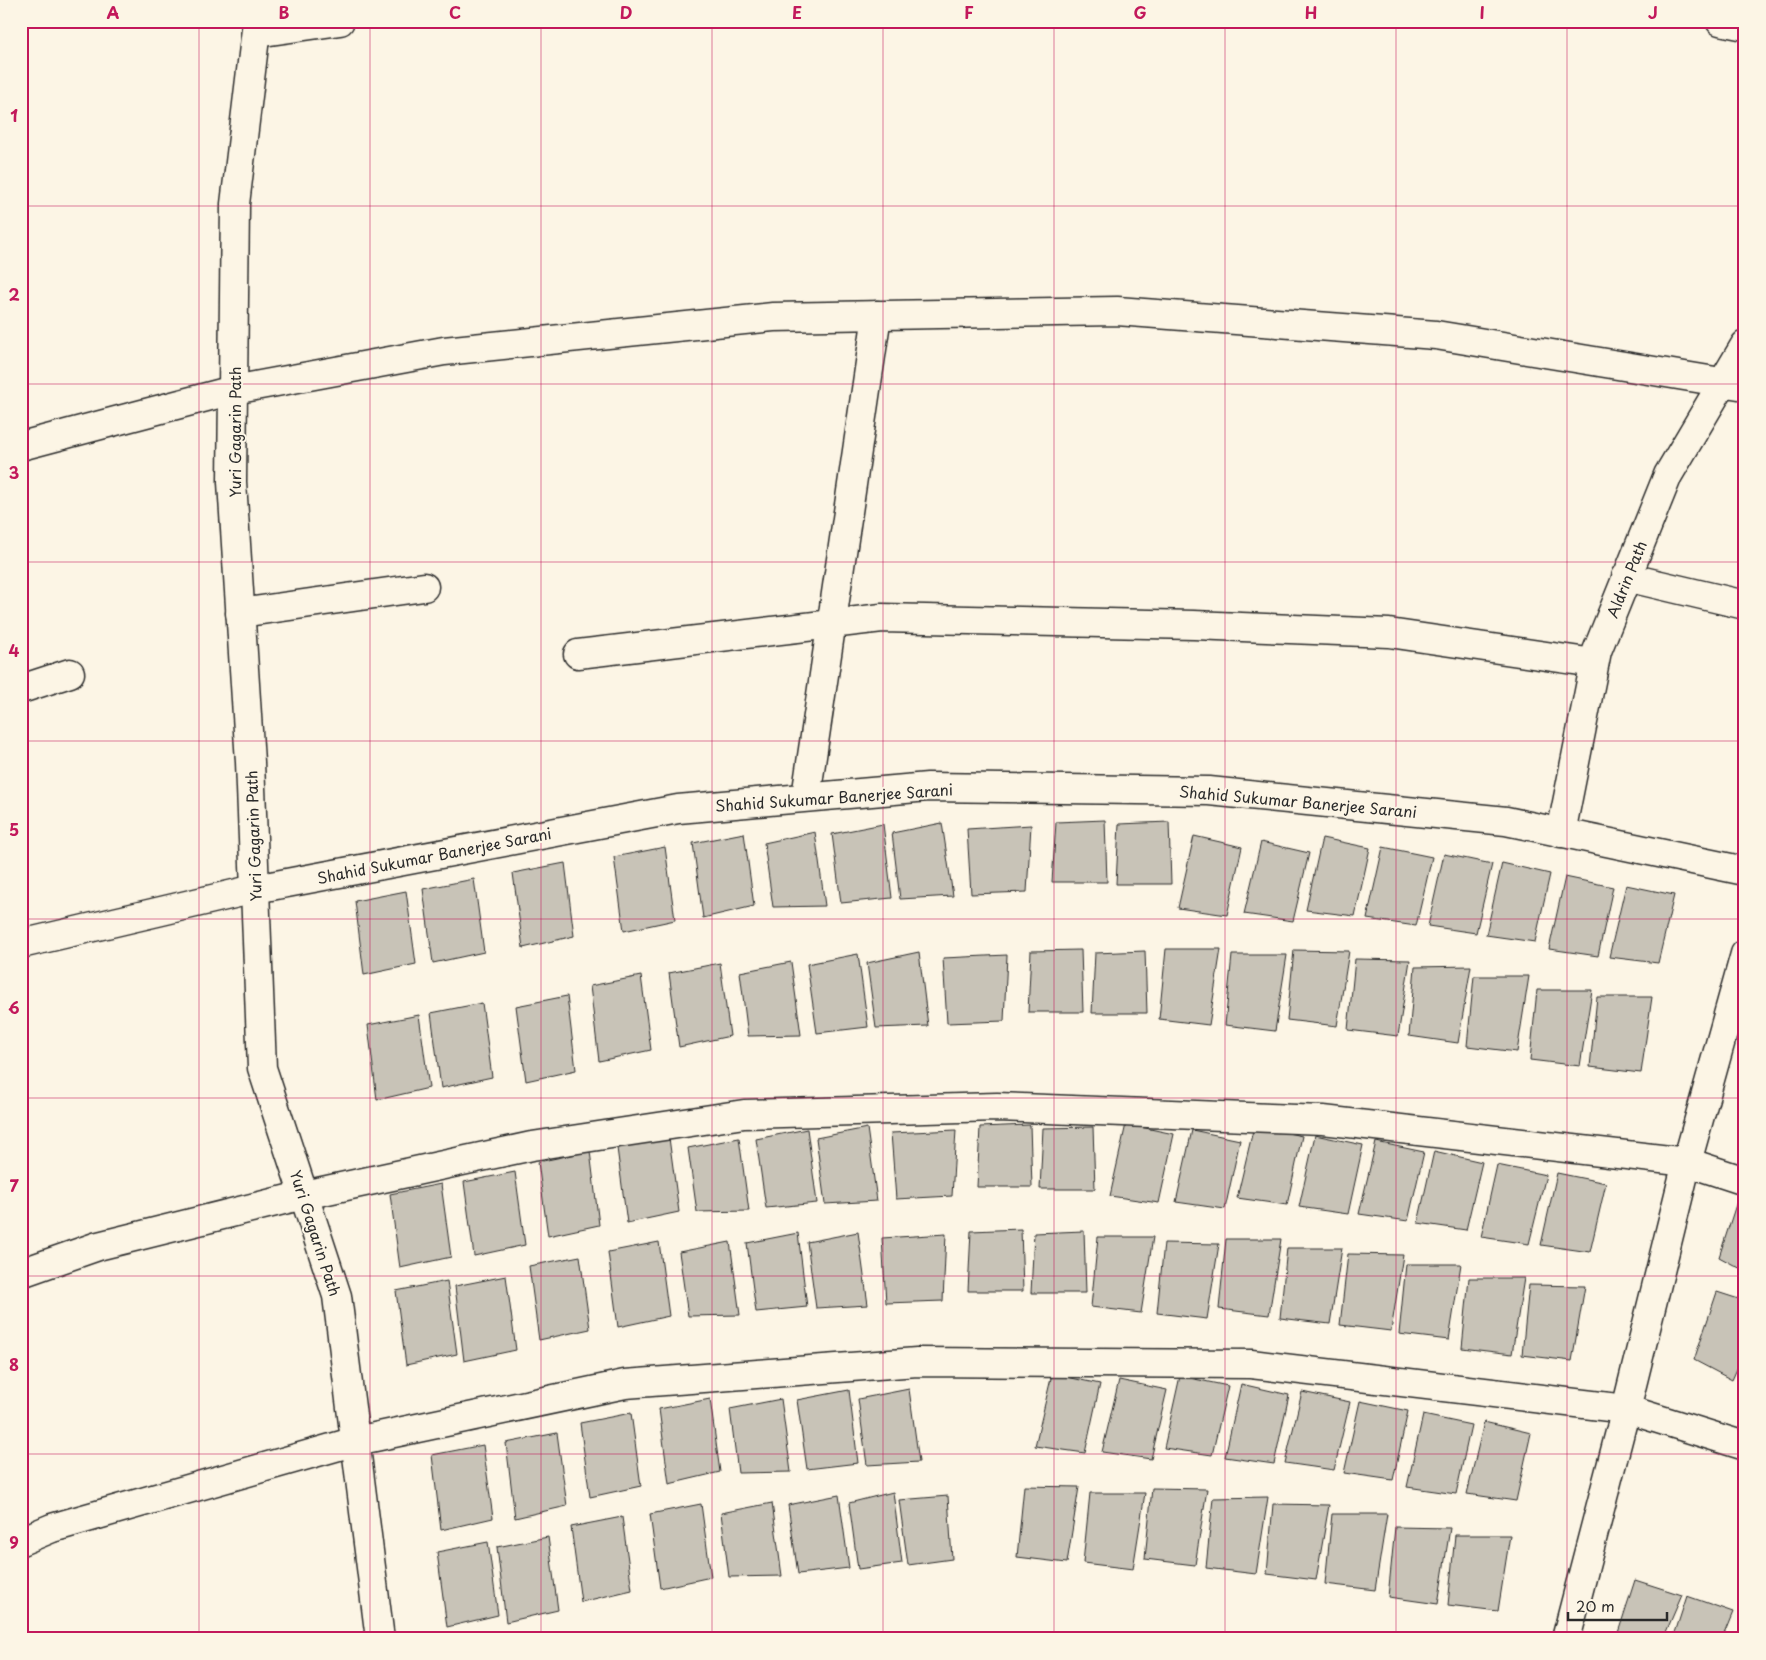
<svg xmlns="http://www.w3.org/2000/svg" width="1766" height="1660" font-family="'Playpen Sans',sans-serif">
<style>
.building{fill:#c8c3b7;stroke:#2b2b2b}
.lines{fill:none;stroke-linecap:round;stroke-linejoin:round}
.minor-casing{stroke:#2b2b2b;stroke-width:31}
.minor{stroke:#fcf5e5;stroke-width:28}
.grid{fill:none;stroke:#c2185b;stroke-width:1;stroke-opacity:0.55}
.labels{text-anchor:middle;dominant-baseline:central;stroke-width:4;stroke-linejoin:round;paint-order:stroke}
.street-label{font-size:15px;fill:#2b2b2b;stroke:#fcf5e5}
.neatline{fill:none;stroke:#c2185b;stroke-width:2}
.grid-label{font-size:16px;text-anchor:middle;font-weight:bold;fill:#c2185b}
</style>
<rect width="100%" height="100%" fill="#fcf5e5"/>
<filter id="ink" filterUnits="userSpaceOnUse"><feTurbulence type="fractalNoise" baseFrequency=".02" numOctaves="2"/><feDisplacementMap in="SourceGraphic" scale="10" xChannelSelector="R" yChannelSelector="G"/><feConvolveMatrix kernelMatrix="1 2 1 2 8 2 1 2 1" color-interpolation-filters="sRGB"/></filter>
<g filter="url(#ink)">
<g class="building">
<path d="M1105,820L1107,882H1052L1056,822Z"/>
<path d="M1169,822L1171,884H1116L1119,824Z"/>
<path d="M942,823L953,896L900,899L892,833Z"/>
<path d="M883,824L892,898L841,903L832,834Z"/>
<path d="M1031,825L1027,892L971,894L967,829Z"/>
<path d="M815,832L825,906L773,907L764,843Z"/>
<path d="M744,833L754,906L703,918L693,843Z"/>
<path d="M1194,836L1242,847L1227,915L1178,908Z"/>
<path d="M1322,838L1370,848L1355,916L1306,910Z"/>
<path d="M1261,842L1309,853L1293,921L1244,914Z"/>
<path d="M665,847L675,920L624,931L614,857Z"/>
<path d="M1383,847L1432,857L1416,926L1367,919Z"/>
<path d="M1444,854L1492,864L1476,933L1428,926Z"/>
<path d="M565,863L574,936L523,948L513,873Z"/>
<path d="M1502,863L1550,874L1535,942L1486,935Z"/>
<path d="M1565,877L1613,887L1598,956L1549,949Z"/>
<path d="M474,879L484,952L433,963L423,889Z"/>
<path d="M1626,885L1674,895L1658,963L1609,957Z"/>
<path d="M406,891L416,964L364,975L355,901Z"/>
<path d="M1166,949H1221L1209,1025L1159,1019Z"/>
<path d="M1081,950L1083,1012H1028L1031,951Z"/>
<path d="M1294,950L1349,951L1337,1026L1287,1020Z"/>
<path d="M1145,951L1147,1013H1092L1095,953Z"/>
<path d="M919,952L928,1026L876,1028L867,963Z"/>
<path d="M858,954L868,1027L817,1033L807,964Z"/>
<path d="M1007,955L1004,1021L947,1023L943,958Z"/>
<path d="M1232,955H1287L1275,1031L1225,1025Z"/>
<path d="M1355,959L1410,960L1398,1036L1348,1030Z"/>
<path d="M791,962L801,1035L748,1036L740,972Z"/>
<path d="M720,963L730,1036L679,1047L669,973Z"/>
<path d="M1471,966L1458,1043L1409,1036L1415,967Z"/>
<path d="M641,976L651,1050L599,1061L590,986Z"/>
<path d="M1474,976H1529L1517,1052L1467,1046Z"/>
<path d="M1537,990H1592L1580,1066L1530,1060Z"/>
<path d="M567,996L576,1070L526,1081L516,1006Z"/>
<path d="M1597,997H1652L1641,1073L1590,1067Z"/>
<path d="M482,1003L492,1077L441,1088L431,1013Z"/>
<path d="M419,1015L429,1088L377,1100L368,1025Z"/>
<path d="M1126,1124L1174,1134L1159,1203L1110,1196Z"/>
<path d="M1030,1125L1032,1187H977L980,1127Z"/>
<path d="M1254,1126L1302,1136L1287,1205L1237,1198Z"/>
<path d="M1093,1127L1095,1189H1040L1043,1128Z"/>
<path d="M867,1128L877,1201L825,1204L816,1138Z"/>
<path d="M807,1129L817,1203L766,1208L756,1139Z"/>
<path d="M956,1130L952,1196L896,1199L891,1133Z"/>
<path d="M1192,1130L1240,1140L1225,1209L1176,1202Z"/>
<path d="M1315,1135L1363,1145L1348,1214L1299,1207Z"/>
<path d="M669,1138L679,1212L627,1223L617,1148Z"/>
<path d="M739,1138L749,1211L697,1212L688,1148Z"/>
<path d="M1376,1142L1424,1152L1408,1221L1359,1214Z"/>
<path d="M590,1151L599,1225L548,1236L538,1162Z"/>
<path d="M1434,1151L1482,1162L1466,1230L1418,1223Z"/>
<path d="M1497,1165L1546,1175L1529,1244L1481,1237Z"/>
<path d="M515,1172L525,1245L474,1256L464,1182Z"/>
<path d="M1557,1173L1606,1183L1590,1252L1541,1245Z"/>
<path d="M441,1184L451,1257L400,1268L390,1194Z"/>
<path d="M1741,1189L1745,1190V1271L1719,1257Z"/>
<path d="M1021,1229L1023,1291H968L971,1231Z"/>
<path d="M1084,1231L1086,1293H1031L1034,1233Z"/>
<path d="M858,1232L868,1305L816,1308L807,1242Z"/>
<path d="M798,1233L807,1307L756,1312L747,1243Z"/>
<path d="M946,1234L943,1301L886,1303L882,1238Z"/>
<path d="M1098,1237H1153L1141,1313L1091,1307Z"/>
<path d="M1226,1239H1281L1269,1315L1219,1309Z"/>
<path d="M659,1242L669,1316L618,1327L608,1252Z"/>
<path d="M730,1242L740,1315L688,1316L679,1252Z"/>
<path d="M1164,1243L1219,1244L1207,1319L1157,1313Z"/>
<path d="M1287,1248H1342L1330,1324L1280,1318Z"/>
<path d="M1348,1254L1403,1255L1391,1331L1340,1325Z"/>
<path d="M580,1256L590,1329L539,1340L529,1266Z"/>
<path d="M1406,1264H1461L1449,1340L1399,1334Z"/>
<path d="M506,1276L516,1350L464,1361L455,1286Z"/>
<path d="M1469,1278H1524L1512,1354L1462,1348Z"/>
<path d="M447,1281L457,1354L406,1365L396,1291Z"/>
<path d="M1529,1285L1585,1286L1572,1361L1522,1355Z"/>
<path d="M1717,1292L1745,1301V1351L1732,1380L1694,1360Z"/>
<path d="M1052,1374L1100,1384L1085,1453L1035,1446Z"/>
<path d="M1180,1376L1228,1386L1212,1455L1164,1448Z"/>
<path d="M1119,1380L1167,1390L1151,1459L1102,1452Z"/>
<path d="M1241,1384L1289,1395L1274,1464L1225,1457Z"/>
<path d="M909,1389L919,1462L867,1465L858,1399Z"/>
<path d="M849,1390L858,1463L807,1469L797,1400Z"/>
<path d="M1302,1392L1350,1402L1334,1470L1285,1463Z"/>
<path d="M710,1399L720,1472L669,1484L659,1409Z"/>
<path d="M781,1399L791,1472L738,1473L730,1409Z"/>
<path d="M1360,1401L1408,1411L1393,1480L1344,1473Z"/>
<path d="M631,1413L641,1486L590,1497L580,1423Z"/>
<path d="M1423,1415L1471,1425L1456,1494L1407,1487Z"/>
<path d="M1484,1422L1531,1433L1516,1501L1467,1494Z"/>
<path d="M557,1433L567,1506L515,1518L506,1443Z"/>
<path d="M483,1445L493,1518L441,1530L432,1455Z"/>
<path d="M1024,1486L1079,1487L1067,1563L1017,1557Z"/>
<path d="M1152,1488L1207,1489L1195,1565L1145,1559Z"/>
<path d="M893,1492L902,1563L858,1569L849,1503Z"/>
<path d="M1090,1493H1145L1133,1569L1083,1563Z"/>
<path d="M839,1495L849,1568L798,1574L788,1505Z"/>
<path d="M948,1496L952,1559L908,1565L899,1500Z"/>
<path d="M1268,1497L1256,1574L1206,1568L1213,1498Z"/>
<path d="M772,1503L782,1576L729,1577L721,1513Z"/>
<path d="M701,1504L711,1577L660,1588L650,1514Z"/>
<path d="M1273,1504L1329,1505L1316,1580L1267,1574Z"/>
<path d="M1332,1514H1387L1375,1590L1325,1584Z"/>
<path d="M622,1517L632,1590L581,1602L571,1527Z"/>
<path d="M1395,1527L1450,1528L1438,1604L1388,1597Z"/>
<path d="M1455,1535H1510L1498,1611L1448,1605Z"/>
<path d="M548,1537L558,1610L506,1622L497,1547Z"/>
<path d="M488,1542L498,1615L447,1627L437,1552Z"/>
<path d="M1635,1580L1682,1595L1663,1639H1616Z"/>
<path d="M1687,1596L1733,1612L1722,1639H1673Z"/>
</g>
<g class="lines">
<defs>
<g id="minor">
<path d="M257,21L235,204L232,482L250,762L262,1068L337,1296L380,1639"/>
<path d="M1720,21L1745,26"/>
<path d="M256,33L340,21"/>
<path d="M21,446L233,390L444,351L773,317L1117,311L1436,335L1745,386"/>
<path d="M1626,577L1745,605"/>
<path d="M240,613L424,587"/>
<path d="M578,654L882,618L1194,625L1389,633L1594,663"/>
<path d="M21,689L70,673"/>
<path d="M806,797L877,315"/>
<path d="M1561,833L1597,651L1668,475L1745,345"/>
<path d="M21,944L255,889L678,809L928,787L1209,791L1506,821L1745,871"/>
<path d="M21,1273L98,1246L304,1195L532,1146L744,1114L997,1107L1323,1120L1687,1162L1745,1181"/>
<path d="M21,1541L52,1528L356,1441L625,1384L917,1362L1251,1364L1626,1409L1745,1446"/>
<path d="M1566,1639L1626,1409L1687,1162L1745,954"/>
</g>
</defs>
<use href="#minor" class="minor-casing"/>
<use href="#minor" class="minor"/>
</g>
</g>
<path class="grid" d="M199,21V1639M370,21V1639M541,21V1639M712,21V1639M883,21V1639M1054,21V1639M1225,21V1639M1396,21V1639M1567,21V1639M21,206H1745M21,384H1745M21,562H1745M21,741H1745M21,919H1745M21,1098H1745M21,1276H1745M21,1454H1745"/>
<g class="labels">
<g class="street-label">
<text transform="translate(234 432) rotate(-90)">Yuri Gagarin Path</text>
<text transform="translate(1626 579) rotate(-68)">Aldrin Path</text>
<text transform="translate(834 797) rotate(-4)">Shahid Sukumar Banerjee Sarani</text>
<text transform="translate(1298 801) rotate(5)">Shahid Sukumar Banerjee Sarani</text>
<text transform="translate(253 836) rotate(-92)">Yuri Gagarin Path</text>
<text transform="translate(434 855) rotate(-11)">Shahid Sukumar Banerjee Sarani</text>
<text transform="translate(316 1233) rotate(72)">Yuri Gagarin Path</text>
</g>
</g>
<rect width="1766" height="1660" fill="none" stroke="#fcf5e5" stroke-width="55"/>
<path d="M1568 1612v8h99v-8" fill="none" stroke="#2b2b2b" stroke-width="2.5"/>
<text x="1576" y="1612" font-size="15" fill="#2b2b2b" stroke="#fcf5e5" stroke-width="4" paint-order="stroke">20 m</text>
<rect x="28" y="28" width="1710" height="1604" class="neatline"/>
<g class="grid-label">
<text x="113" y="19">A</text>
<text x="284" y="19">B</text>
<text x="455" y="19">C</text>
<text x="626" y="19">D</text>
<text x="797" y="19">E</text>
<text x="969" y="19">F</text>
<text x="1140" y="19">G</text>
<text x="1311" y="19">H</text>
<text x="1482" y="19">I</text>
<text x="1653" y="19">J</text>
<text x="14" y="122">1</text>
<text x="14" y="301">2</text>
<text x="14" y="479">3</text>
<text x="14" y="657">4</text>
<text x="14" y="836">5</text>
<text x="14" y="1014">6</text>
<text x="14" y="1192">7</text>
<text x="14" y="1371">8</text>
<text x="14" y="1549">9</text>
</g>
</svg>
